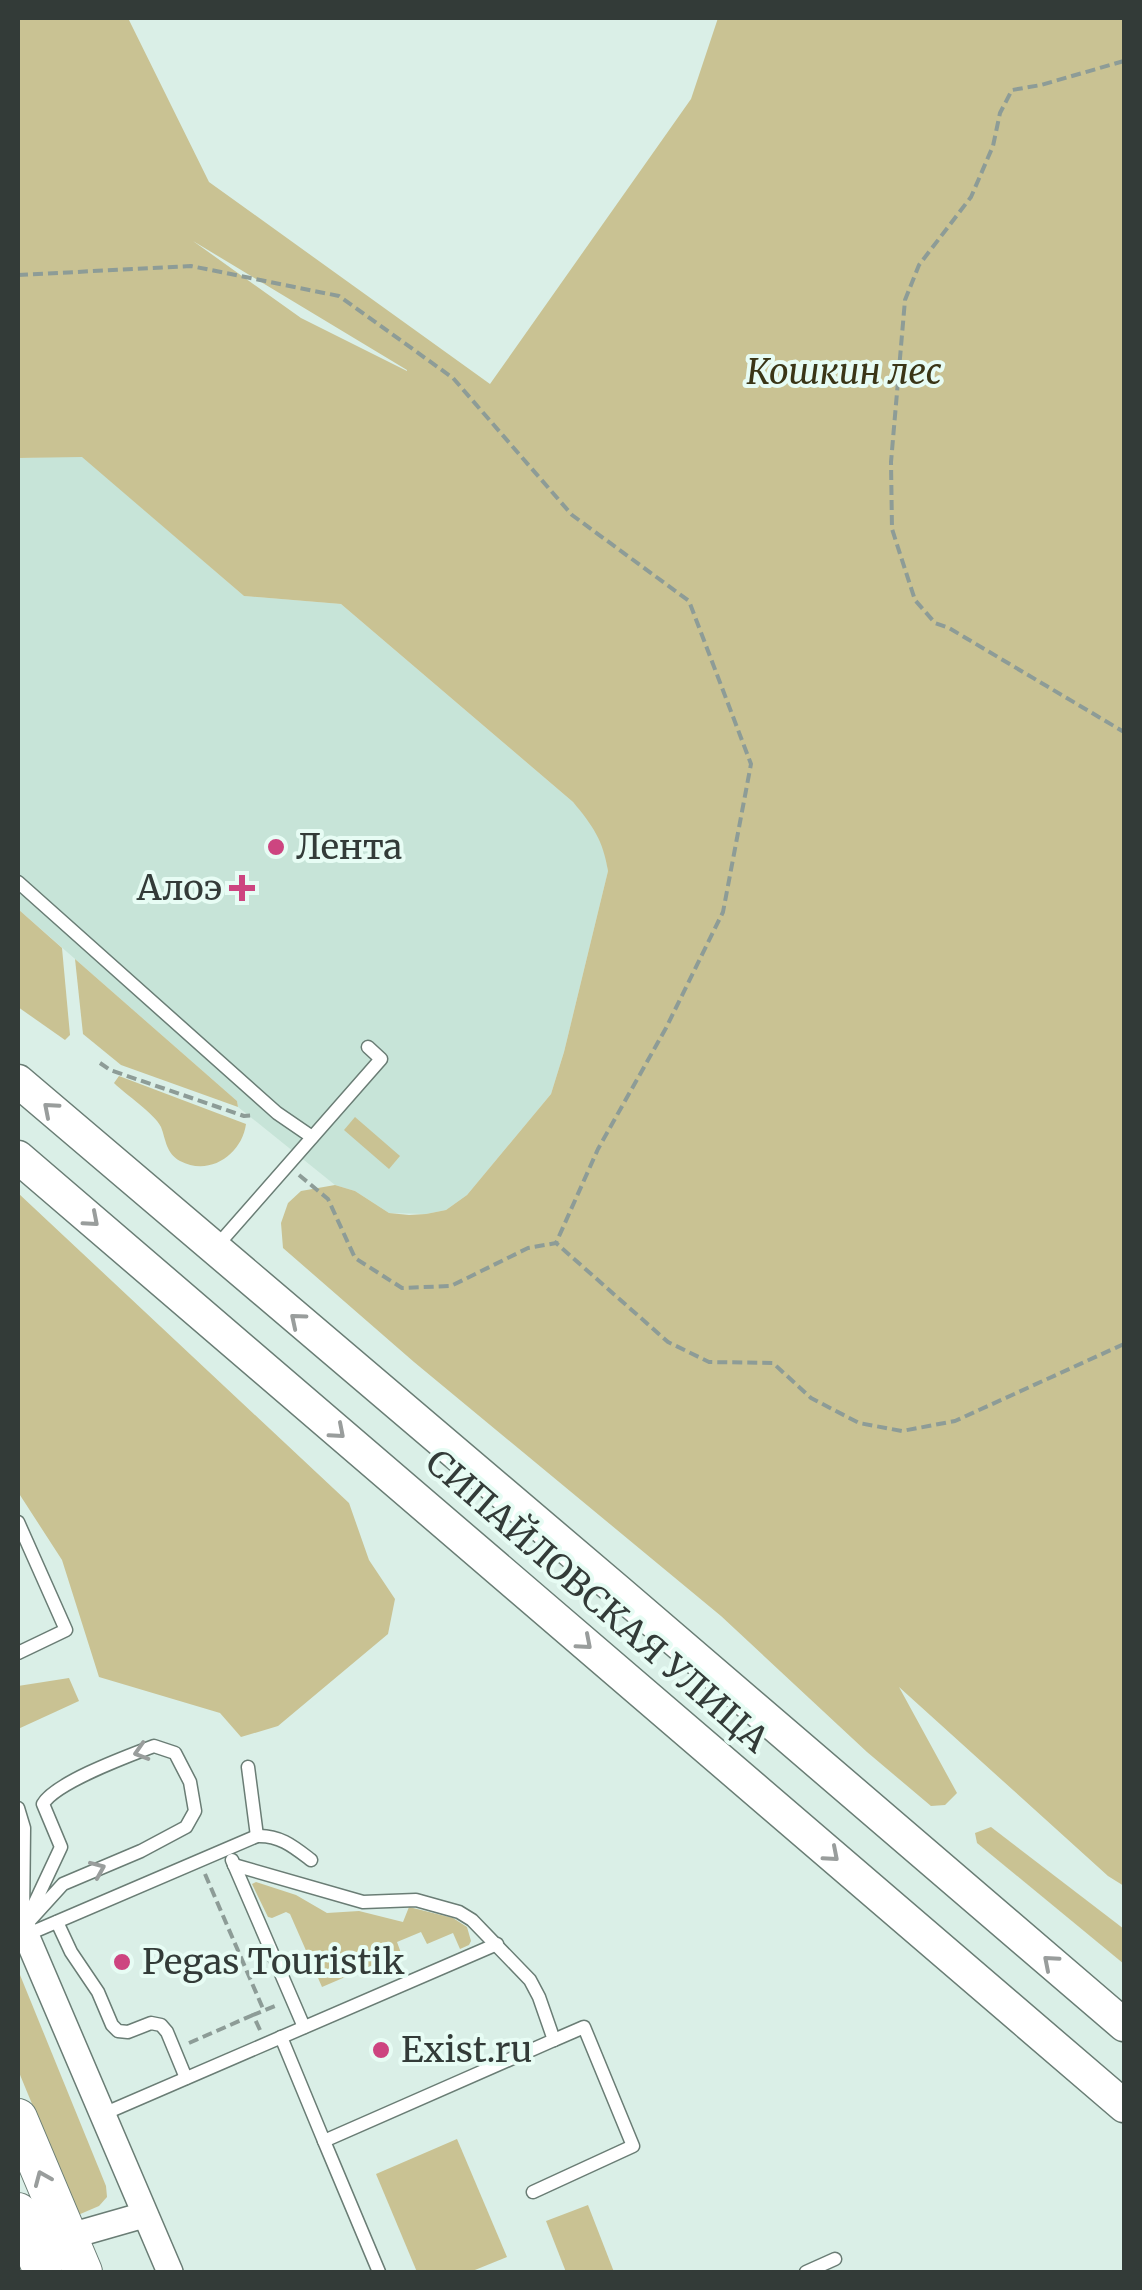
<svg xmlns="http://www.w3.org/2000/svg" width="1142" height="2290" font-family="Merriweather,serif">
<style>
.built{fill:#c7e4d8}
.green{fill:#c9c293;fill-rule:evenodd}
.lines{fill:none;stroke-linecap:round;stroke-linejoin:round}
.service-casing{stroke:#6a7d75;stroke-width:15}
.minor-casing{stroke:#6a7d75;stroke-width:28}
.secondary-casing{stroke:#6a7d75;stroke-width:35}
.primary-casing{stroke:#6a7d75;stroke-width:40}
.path{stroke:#8d9c97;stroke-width:4;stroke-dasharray:10 5;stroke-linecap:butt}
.service{stroke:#fff;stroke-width:12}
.minor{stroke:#fff;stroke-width:25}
.secondary{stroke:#fff;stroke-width:32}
.primary{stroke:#fff;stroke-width:38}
.oneway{stroke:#999d9c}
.poi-dot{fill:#cd4580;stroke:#e7fcf4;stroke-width:4}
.labels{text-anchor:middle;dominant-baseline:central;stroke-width:8;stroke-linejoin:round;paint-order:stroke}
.park-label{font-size:35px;font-style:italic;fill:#3a3516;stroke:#e7fcf4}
.poi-label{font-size:35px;fill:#333b38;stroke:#e7fcf4;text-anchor:start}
.street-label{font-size:35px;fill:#333b38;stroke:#e7fcf4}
</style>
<rect width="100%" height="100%" fill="#daefe7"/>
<path class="built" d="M82,456L244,596L341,604L573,802L592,824L604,847L608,871L564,1052L551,1094L467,1195L446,1210L426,1214L389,1213L355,1191L335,1185L238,1107L237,1101L18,909V458Z"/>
<g class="green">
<path d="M18,18H128L209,182L490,384L691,99L718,18H1124V1886L1108,1876L899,1687L957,1793L945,1805L931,1806L867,1752L721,1616L414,1362L283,1248L281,1223L288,1203L301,1191L335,1185L355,1191L389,1213L409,1215L426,1214L446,1210L467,1195L551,1094L564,1052L608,871C603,840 593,826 573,802L341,604L244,596L82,457L18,458ZM193,241L407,370V371L301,318Z"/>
<path d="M18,909L62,948L70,1035L65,1040L18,1007Z"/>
<path d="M75,959L237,1101L238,1107L121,1065L83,1034Z"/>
<path d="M119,1076L246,1124C242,1154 210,1177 180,1161C166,1153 166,1140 161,1127C155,1114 125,1094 114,1083Z"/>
<path d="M355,1117L400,1156L389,1169L344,1130Z"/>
<path d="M18,1193L349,1503L369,1560L395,1599L388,1634L278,1726L241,1737L220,1713L99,1677L62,1560L18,1492Z"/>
<path d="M69,1678L79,1701L18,1729V1686Z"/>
<path d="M991,1827L1124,1929V1964L977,1843L975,1833Z"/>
<path d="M256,1882L296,1895L327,1913L359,1911L403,1922L409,1907L453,1918L467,1927L471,1941L469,1945L460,1949L453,1933L427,1944L421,1932L397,1942L401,1953L322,1987L290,1914L286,1912L272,1918L268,1917L252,1884Z"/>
<path d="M18,1970L106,2186L107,2197L99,2206L78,2215L18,2070Z"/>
<path d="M457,2139L507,2257L470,2272H417L376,2174Z"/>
<path d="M588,2205L614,2272H566L546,2221Z"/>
</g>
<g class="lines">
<defs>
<g id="service">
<path d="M18,882L277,1113L312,1137"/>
<path d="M215,1248L381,1059L368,1047"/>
<path d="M18,1522L66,1630L18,1653"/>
<path d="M248,1767L257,1836"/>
<path d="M18,1808L24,1828L23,1921"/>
<path d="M232,1860L304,2027"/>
<path d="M234,1865L363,1902L416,1900L459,1912L472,1920L530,1980L539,1997L554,2040L324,2141L379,2272"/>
<path d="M57,1922L71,1952L98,1992L112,2025L118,2031L128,2032L151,2023L161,2025L167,2032L186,2078"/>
<path d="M21,1929L23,1928L63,1884L141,1851L186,1827L195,1811L190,1782L175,1753L154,1746C128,1756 56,1782 43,1804L61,1847L23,1928"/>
<path d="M26,1935L257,1836C280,1835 294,1847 311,1860"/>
<path d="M281,2037L324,2141"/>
<path d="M101,2115L497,1944"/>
<path d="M533,2192L633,2146L584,2027L554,2040"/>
<path d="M806,2272L835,2259"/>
</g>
<g id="minor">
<path d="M23,1928L170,2272"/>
<path d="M67,2237L144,2215"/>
</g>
<g id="secondary">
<path d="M18,1081L618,1591L1124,2025"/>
<path d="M18,1157L1124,2106"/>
</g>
<g id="primary">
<path d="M18,2118L83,2272"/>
<path d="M18,2212L43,2272"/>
</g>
</defs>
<use href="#service" class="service-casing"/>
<use href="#minor" class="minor-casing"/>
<use href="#secondary" class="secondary-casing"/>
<use href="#primary" class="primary-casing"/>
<g class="path">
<path d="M1124,61L1041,85L1012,90L1000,113L993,146L971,197L919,265L905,300L891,462L892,529L915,600L935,623L949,628L1124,732"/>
<path d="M18,275L191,266L339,296L453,378L572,515L689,601L751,764L723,912L666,1028L598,1149L556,1243"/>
<path d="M100,1063L110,1070L244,1116L255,1115"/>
<path d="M299,1175L328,1199L355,1258L402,1288L451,1286L528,1248L556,1243L668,1342L709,1362L773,1363L811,1398L859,1423L902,1431L955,1421L1124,1344"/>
<path d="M205,1874L264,2011"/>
<path d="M260,2030L253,2015L275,2006"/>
<path d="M189,2043L253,2015"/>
</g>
<use href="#service" class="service"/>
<use href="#minor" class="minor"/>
<use href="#secondary" class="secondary"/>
<use href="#primary" class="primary"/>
</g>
<defs><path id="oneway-chevron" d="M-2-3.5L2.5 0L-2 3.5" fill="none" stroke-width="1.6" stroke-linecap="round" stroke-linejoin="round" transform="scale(2.5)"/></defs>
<g class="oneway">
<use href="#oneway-chevron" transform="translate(50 1109) rotate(-139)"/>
<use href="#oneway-chevron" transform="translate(92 1220) rotate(41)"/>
<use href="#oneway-chevron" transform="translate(297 1320) rotate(-140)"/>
<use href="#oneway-chevron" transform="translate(338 1432) rotate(41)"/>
<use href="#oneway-chevron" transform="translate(585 1643) rotate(41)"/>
<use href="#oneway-chevron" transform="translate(141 1752) rotate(163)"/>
<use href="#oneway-chevron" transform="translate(832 1855) rotate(41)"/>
<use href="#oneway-chevron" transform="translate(98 1869) rotate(-23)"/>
<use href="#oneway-chevron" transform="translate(1050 1962) rotate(-139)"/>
<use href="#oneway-chevron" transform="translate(42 2178) rotate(-113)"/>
</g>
<g class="poi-dot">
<circle cx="276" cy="847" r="10"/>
<path d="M237 873h10v10h10v10h-10v10h-10v-10h-10v-10h10z"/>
<circle cx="122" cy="1962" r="10"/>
<circle cx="381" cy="2050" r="10"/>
</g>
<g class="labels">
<g class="park-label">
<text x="844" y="372">Кошкин лес</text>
</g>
<g class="poi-label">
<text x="296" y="847">Лента</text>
<text x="222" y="888" text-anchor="end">Алоэ</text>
<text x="142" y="1962">Pegas Touristik</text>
<text x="401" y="2050">Exist.ru</text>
</g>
<g class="street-label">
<text transform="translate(597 1601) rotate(41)">СИПАЙЛОВСКАЯ УЛИЦА</text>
</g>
</g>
<rect width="1142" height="2290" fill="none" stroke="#333b38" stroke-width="40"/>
</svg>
